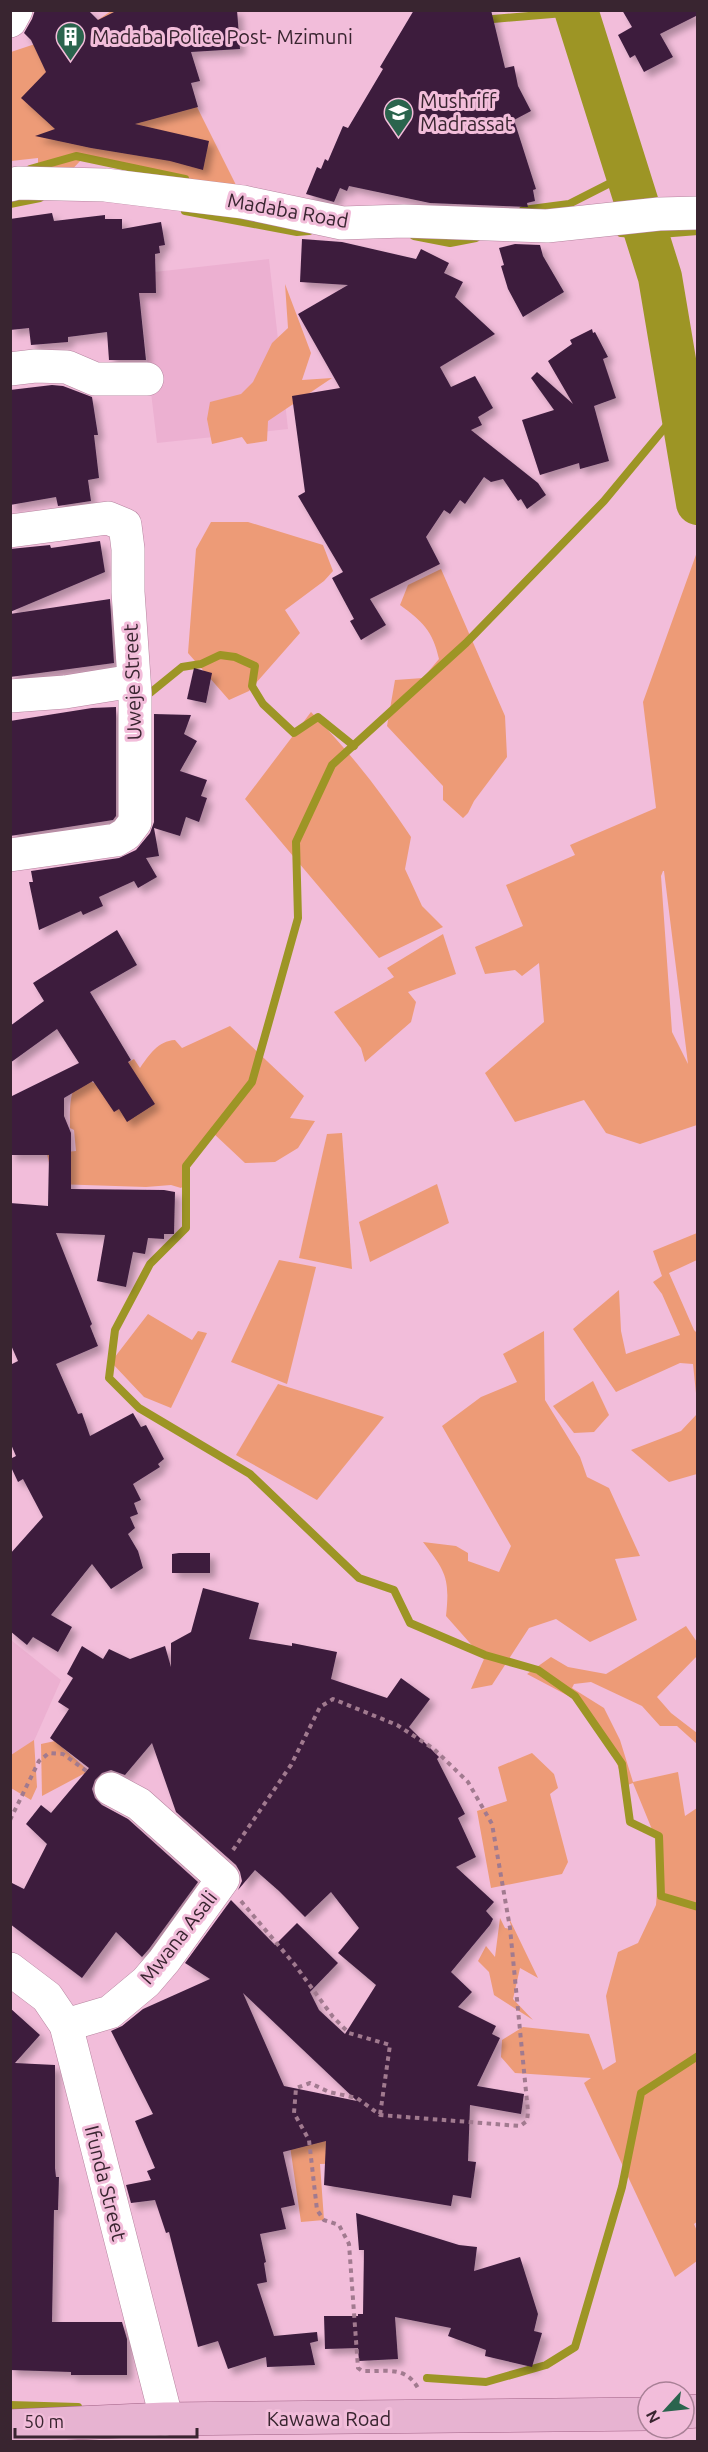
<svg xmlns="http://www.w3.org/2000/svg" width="708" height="2452" font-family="Ubuntu,sans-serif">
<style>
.built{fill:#ecb0d1}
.green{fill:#ed9b77;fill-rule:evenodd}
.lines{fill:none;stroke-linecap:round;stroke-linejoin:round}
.stream{stroke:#9d9525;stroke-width:8}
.river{stroke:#9d9525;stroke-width:44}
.building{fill:#3c1d3e;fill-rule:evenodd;filter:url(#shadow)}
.minor-casing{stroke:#b6849f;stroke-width:34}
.major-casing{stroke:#a06185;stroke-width:34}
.path{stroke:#a17a8f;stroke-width:4;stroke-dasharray:4.5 4.5;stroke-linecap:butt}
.minor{stroke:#fff;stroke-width:33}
.major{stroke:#e7b3d1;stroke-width:33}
.labels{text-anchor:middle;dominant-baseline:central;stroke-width:6;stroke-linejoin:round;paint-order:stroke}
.poi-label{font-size:20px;fill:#392530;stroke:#f2bdda;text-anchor:start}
.street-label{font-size:20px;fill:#392530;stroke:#f2bdda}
</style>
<defs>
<filter id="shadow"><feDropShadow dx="5.5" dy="5.5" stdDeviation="3" flood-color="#0004"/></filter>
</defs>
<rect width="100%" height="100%" fill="#f2bdda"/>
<g class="built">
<path d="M269,259L288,429L157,443L137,274Z"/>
<path d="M11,1640L61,1680L11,1793Z"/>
</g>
<g class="green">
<path d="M111,11H149L239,191L81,160L67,175L38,170V158L11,161V52L89,26Z"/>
<path d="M285,284L311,353L302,380L332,378L268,421L267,441L247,444L242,437L212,444L207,419L210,402L241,394L253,382L272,343L288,328Z"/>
<path d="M211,522H248L323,545L333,571L324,581L285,610L300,633L249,691L229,700L188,653L196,549Z"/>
<path d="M697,552V1125L640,1144L606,1133L584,1100L515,1122L485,1073L544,1022L539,963L522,976L515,970L485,974L475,947L523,926L506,885L575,855L570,845L656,808L643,702ZM663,871H664L688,1064L672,1032L661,876Z"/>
<path d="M441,569L505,716L507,757L474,801L468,813L463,818L443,800V786L387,726L395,680L423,678L439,659C433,631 422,621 400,605L408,585Z"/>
<path d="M311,712C349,751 381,792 411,837L405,869L422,906L443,927L379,958L245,799Z"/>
<path d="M443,934L456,974L408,992L416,1002L411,1022L365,1062L361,1048L334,1012L394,977L387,968Z"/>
<path d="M230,1026L304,1096L290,1118L315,1121L298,1148L275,1162L245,1163L212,1132L186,1164L184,1185L181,1188L171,1185L146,1187L54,1184L47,1154L76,1151L74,1130L70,1128C70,1102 69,1093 83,1071L93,1083L134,1059L140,1068C149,1055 158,1041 175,1040L182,1048Z"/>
<path d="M342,1133L352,1269L299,1258L327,1134Z"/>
<path d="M437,1184L449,1223L370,1262L359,1222Z"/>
<path d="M697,1233V1260L669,1273L694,1330L697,1333V1403L693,1364L680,1363L616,1392L573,1329L619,1290L621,1331L626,1354L680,1335L662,1294L653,1282L662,1276L653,1251Z"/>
<path d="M279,1260L316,1267L287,1384L231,1362Z"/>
<path d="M148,1314L192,1340L198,1331L207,1333L171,1408L144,1397L111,1362Z"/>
<path d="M544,1331L545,1400L580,1457L587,1477L609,1488L640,1556L615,1559L637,1620L590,1642L556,1619L529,1628L492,1685L471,1689L484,1659L446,1616C450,1578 446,1572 423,1542L456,1546L468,1553V1561L499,1572L511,1546L442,1426L481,1397L517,1382L503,1354Z"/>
<path d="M593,1381L609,1415L594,1432L574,1433L553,1406Z"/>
<path d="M278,1384L384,1417L317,1500L236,1455Z"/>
<path d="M697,1414V1474L669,1482L631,1450L681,1431Z"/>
<path d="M686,1626L697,1642V1656L657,1697L671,1713L697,1733V1744L677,1726H660L642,1706L591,1682L574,1684L572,1688L604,1708L620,1740L633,1782L678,1772L685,1816L697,1808L698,2221L694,2224L697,2231V2261L675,2277L584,2083L591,2078L515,2073L501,2057L502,2040L523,2027L589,2034L603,2070L616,2062L606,1996L618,1952L638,1943L656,1905L660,1849L633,1783L625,1786L611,1747L578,1701L527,1674L551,1657L568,1667L606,1674Z"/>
<path d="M34,1740L37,1787L31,1800L11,1788V1755Z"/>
<path d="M55,1741L89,1771L42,1796L41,1744Z"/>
<path d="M532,1753L554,1774L558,1788L550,1794L568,1862L562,1874L491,1888L477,1811L507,1801L498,1767Z"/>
<path d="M508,1916L538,1978L520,1968L513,1999L533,2020L494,1995L489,1972L478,1961L486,1946L495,1957L500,1918L505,1928L512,1929Z"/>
<path d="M292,2092L358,2163L320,2164L324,2220L301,2222L290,2146Z"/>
</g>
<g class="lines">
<g class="stream">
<path d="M493,19L576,12"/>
<path d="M30,169L76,156L185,179"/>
<path d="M10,204L40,198"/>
<path d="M523,210L569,204L628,174"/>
<path d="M185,211L297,232L309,231"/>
<path d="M621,233L647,235L698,231"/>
<path d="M414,236L450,243L476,238"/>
<path d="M682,407L604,501L466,643L332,765L296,842L298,918L252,1082L186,1166V1228L150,1264L115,1330L109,1378L139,1408L250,1474L359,1578L394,1590L410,1623L485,1655L538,1670L575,1696L622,1764L630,1822L659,1836L661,1896L698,1907"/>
<path d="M150,693L182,667L201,664L220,655L235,657L255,666L252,686L263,704L294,733L318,717L354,746"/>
<path d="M427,2378L486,2382L546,2365L575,2347L622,2187L641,2093L698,2056"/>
<path d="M10,2405L78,2407"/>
</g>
<path class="river" d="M576,10L660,277L698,503"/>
</g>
<g class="building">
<path d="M35,10H88L98,20L118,10H237L240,49L191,52L200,81L191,83L198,107L135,124L209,141L203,170L170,161L91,148L35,136L55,129L21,98L46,72L31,40L24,33L32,19Z"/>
<path d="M414,10H491L505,68L514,66L518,86L531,111L514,120L536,189L533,190L535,201L527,203L528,207L430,203L349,186L347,191L340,188L334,202L306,194L317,167L321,169L325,159L328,161L343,126L348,128L383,69L380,67Z"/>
<path d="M622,10H698V15L660,34L673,57L644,72L635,55L630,58L618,35L632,27Z"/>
<path d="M52,213L54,221L105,215V219H122V229L161,222L165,245L159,246L160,253L155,254L156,293H139L146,360H109L107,332L68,337V342L31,345L29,328L10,330V219Z"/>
<path d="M302,239L342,242L416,259L421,249L449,263L444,273L463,282L455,297L495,334L440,367L451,387L475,376L493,408L478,417L482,425L471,430L538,483L546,495L527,509L521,499L518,501L503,479L491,482L484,477L465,504L460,500L450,514L444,510L426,537L440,564L370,599L386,625L361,640L350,621L354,619L332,578L343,572L298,496L305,492L292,396L340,388L298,314L348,285L300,282Z"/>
<path d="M515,244L540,245L543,256L564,292L523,317L508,289L501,266L504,265L499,248Z"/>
<path d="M592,329L593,333L595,332L608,357L603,359L616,398L594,406L609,461L580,469L579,463L540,475L522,420L554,410L531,378L537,372L573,404L548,361L572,344L570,340Z"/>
<path d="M52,385L63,386L92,397L98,435H94L99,478L88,480L91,501L58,506L56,497L10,505V390Z"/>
<path d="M100,541L105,572L10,612V549L50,545L51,548Z"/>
<path d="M110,599L114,663L10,677V614Z"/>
<path d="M194,668L212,673L206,703L187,699Z"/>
<path d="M116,707V816L113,820L10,836V721L92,708Z"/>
<path d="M154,714L191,715L184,734L197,741L180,771L207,780L201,796L207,798L199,822L186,817L180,836L154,828L159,856L146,858L157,877L138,888L134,881L99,897L103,906L83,915L81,911L39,930L29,882H33L31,871L119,858L136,850L150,833L154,822Z"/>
<path d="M117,930L137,965L90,992L131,1060L128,1062L155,1104L127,1122L119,1109L114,1112L93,1081L64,1098V1116L71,1133V1189L164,1190L175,1192L174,1234H164V1239L148,1238L145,1254L133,1252L126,1287L97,1281L105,1235L56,1233L92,1324L90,1326L98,1346L56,1364L78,1414L82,1413L90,1436L133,1413L141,1427L146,1425L164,1459L158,1464L160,1467L133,1484L141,1500L134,1503L138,1514L130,1517L135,1528L128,1534L138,1551L143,1568L111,1589L92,1564L51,1615L72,1627L58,1652L33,1637L27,1645L10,1631V1554L43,1517L23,1479L18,1482L10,1465V1459L16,1456L10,1442V1365L18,1361L10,1343V1203L48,1206L49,1155H10V1097L79,1063L57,1029L10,1063V1026L44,1001L33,983Z"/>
<path d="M179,1553H210V1573H172V1554Z"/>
<path d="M203,1588L259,1603L249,1639L292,1646V1643L337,1652L331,1679L387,1698L401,1678L430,1699L409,1727L439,1757L437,1759L465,1814L458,1818L476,1857L456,1867L494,1902L486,1911L493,1919L490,1925L451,1972L472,1992L458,2007L496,2026L492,2034L500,2038L477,2086L524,2094L521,2114L470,2105L468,2161L476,2162L471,2198L453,2195L451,2206L324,2185L326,2141L283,2152L295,2205L281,2208L286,2229L260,2234L266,2262L264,2263L267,2282L257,2284L274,2336L317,2332L318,2341L310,2343L315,2365L267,2367L266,2357L228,2369L218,2341L198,2347L169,2232L166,2233L155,2200L131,2203L126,2185L151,2180L147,2171L155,2168L135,2121L153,2114L111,2031L122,2026L143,2009L210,1979L185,1963L231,1900L275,1945L297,1923L338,1963L310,1992L319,2010L345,2034L376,1985L338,1953L359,1928L331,1892L305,1917L279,1891L255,1870L238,1890L242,1881L240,1872L236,1865L176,1812L152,1743L125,1775L111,1770L102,1773L95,1780L92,1789L95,1798L102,1805L128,1819L198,1882L149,1949L142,1957L116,1932L82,1978L10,1924V1882L24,1889L47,1844L26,1824L41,1805L51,1813L89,1768L50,1738L69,1709L58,1702L73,1678L67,1674L82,1646L103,1659L109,1649L130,1659L165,1646L171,1667V1643L191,1632ZM243,1993L357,2101L284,2086Z"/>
<path d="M10,2008L40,2035L15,2063L55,2065V2168L56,2177H59L58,2210H54L52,2322H122L127,2339V2375H71V2372L10,2370Z"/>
<path d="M356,2213L459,2245L477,2247L474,2271L520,2257L538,2314L534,2331L542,2333L532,2367L485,2356L486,2350L448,2336L451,2328L395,2317L398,2359L359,2361L358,2348L325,2349L324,2316H358V2314H363L364,2250H359Z"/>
</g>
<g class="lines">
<defs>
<g id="minor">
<path d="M10,21L16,10"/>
<path d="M10,185L18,183L105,185L243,202L342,223L404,221L547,226L659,214L698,213"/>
<path d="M10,369L35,366L67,367L95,379H147"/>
<path d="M10,531L108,518L125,525L128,549V592L135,693V822L126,834L116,840L10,855"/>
<path d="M10,696L65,692L133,681"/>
<path d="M10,1969L47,1997L66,2025L165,2413V2419"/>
<path d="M66,2025L110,2012L146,1982L164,1961L223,1879L139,1804L111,1789"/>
</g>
<g id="major">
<path d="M684,2412L698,2411"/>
<path d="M10,2426L165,2419L648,2414"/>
</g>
</defs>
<use href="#minor" class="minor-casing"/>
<use href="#major" class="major-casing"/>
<g class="path">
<path d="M10,1820L39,1761L49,1753L63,1754L88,1772"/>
<path d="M233,1850L291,1765L320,1707L333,1699L397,1725L434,1749L468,1782L492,1824L510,1928L528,2112L527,2121L520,2126L380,2115L357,2098L329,2092L310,2083L296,2088L294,2113L309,2140L317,2210L324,2220L339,2225L349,2244L358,2368L362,2371C387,2372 406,2365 419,2390"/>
<path d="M241,1901L295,1965L333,2017L349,2033L390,2045L380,2115"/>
</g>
<use href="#minor" class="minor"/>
<use href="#major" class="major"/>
</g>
<defs>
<symbol id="building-pin" viewBox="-11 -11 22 30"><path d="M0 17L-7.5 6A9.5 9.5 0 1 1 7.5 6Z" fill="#2a644d" stroke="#f2bdda"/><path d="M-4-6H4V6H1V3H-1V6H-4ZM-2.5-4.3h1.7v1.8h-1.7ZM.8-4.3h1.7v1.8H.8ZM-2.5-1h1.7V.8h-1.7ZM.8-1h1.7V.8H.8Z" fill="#fff"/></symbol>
<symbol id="school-pin" viewBox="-11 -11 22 30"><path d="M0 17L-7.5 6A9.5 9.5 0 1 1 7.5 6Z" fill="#2a644d" stroke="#f2bdda"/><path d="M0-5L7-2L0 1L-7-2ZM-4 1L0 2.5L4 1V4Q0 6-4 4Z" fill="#fff"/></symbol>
</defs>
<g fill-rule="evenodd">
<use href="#building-pin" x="54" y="20" width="33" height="45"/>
<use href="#school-pin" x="382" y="96" width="33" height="45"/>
</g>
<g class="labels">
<g class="poi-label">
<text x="92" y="36">Madaba Police Post- Mzimuni</text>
<text x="420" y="100">Mushriff<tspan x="420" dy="23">Madrassat</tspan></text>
</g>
<g class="street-label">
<text transform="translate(288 210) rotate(10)">Madaba Road</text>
<text transform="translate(132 682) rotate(-92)">Uweje Street</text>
<text transform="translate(178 1937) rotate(-52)">Mwana Asali</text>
<text transform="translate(106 2183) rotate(76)">Ifunda Street</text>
<text x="329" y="2418">Kawawa Road</text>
</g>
</g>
<rect width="708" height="2452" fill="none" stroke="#392530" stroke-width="24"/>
<g transform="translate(666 2410) rotate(243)"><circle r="28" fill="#f2bdda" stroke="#a88096" stroke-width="1.5"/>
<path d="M0-4.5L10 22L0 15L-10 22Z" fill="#2a644d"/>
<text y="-9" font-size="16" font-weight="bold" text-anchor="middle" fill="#392530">N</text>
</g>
<path d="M15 2428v9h182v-9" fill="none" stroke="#392530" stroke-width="3"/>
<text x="24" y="2428" font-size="18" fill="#392530" stroke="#f2bdda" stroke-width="4.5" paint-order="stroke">50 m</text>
</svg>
